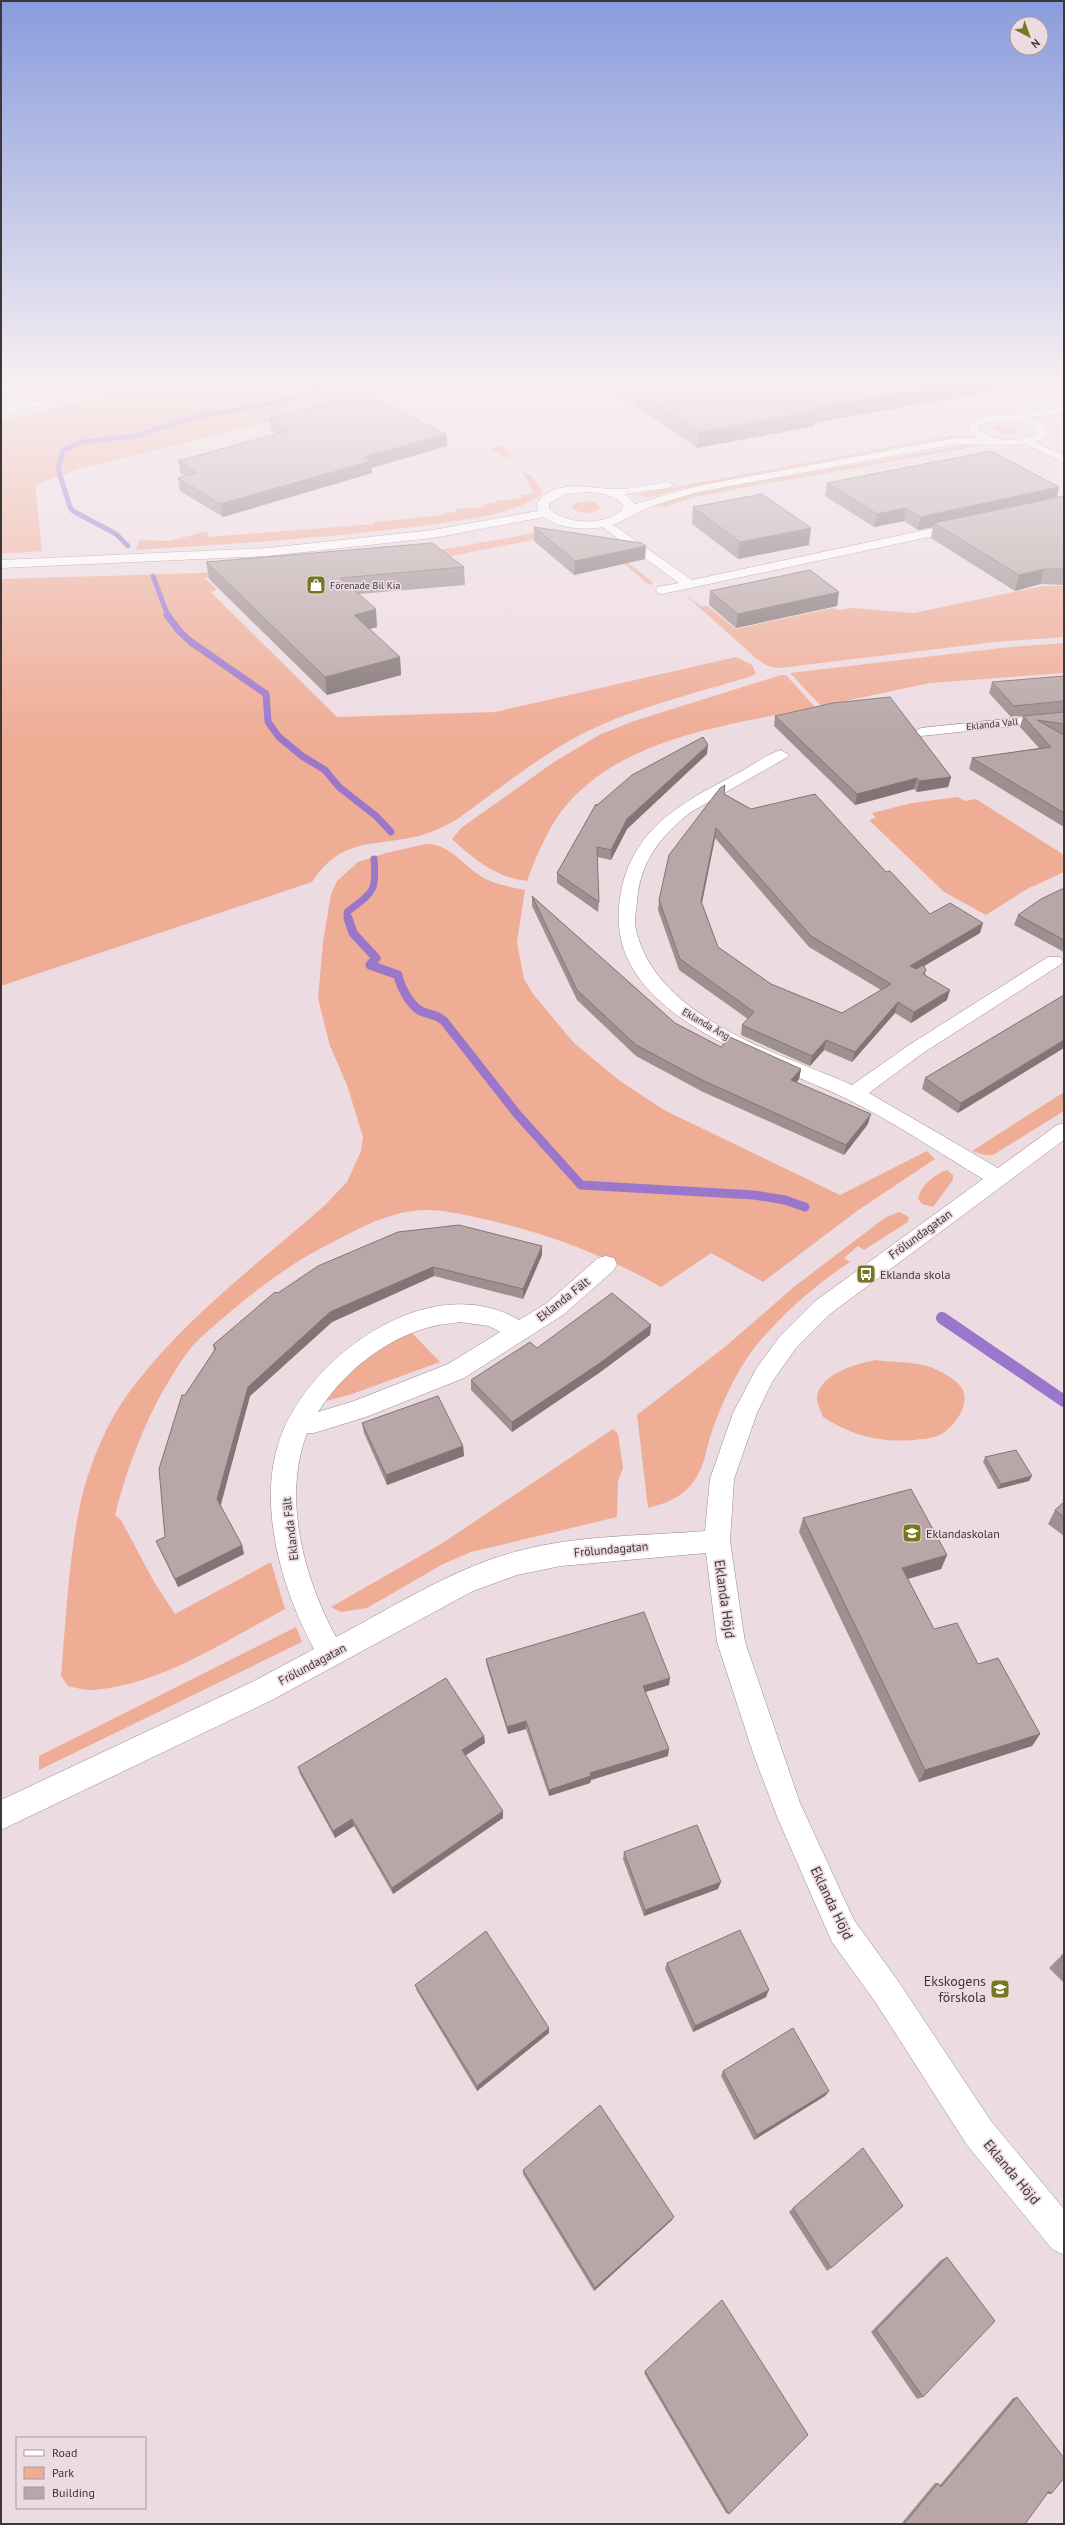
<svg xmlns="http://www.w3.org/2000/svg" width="1065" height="2525" font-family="'PT Sans',sans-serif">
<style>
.green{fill:#efad96}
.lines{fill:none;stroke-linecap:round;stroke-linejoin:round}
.stream-far3{stroke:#9a77cb;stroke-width:5}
.stream-far2{stroke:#9a77cb;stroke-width:7}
.stream-far1{stroke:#9a77cb;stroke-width:9}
.stream{stroke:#9a77cb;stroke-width:12}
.minor-casing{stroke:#99898f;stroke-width:1}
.tertiary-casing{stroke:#99898f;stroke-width:1}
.trunk-casing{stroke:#99898f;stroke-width:1}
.minor{fill:#fff;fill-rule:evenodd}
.tertiary{fill:#fff;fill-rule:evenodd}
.trunk{fill:#fff;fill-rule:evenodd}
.wall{fill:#9f9090;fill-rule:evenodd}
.shaded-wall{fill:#827575}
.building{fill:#b9a7a7;stroke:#827575;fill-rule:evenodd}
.labels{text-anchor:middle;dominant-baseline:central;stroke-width:3.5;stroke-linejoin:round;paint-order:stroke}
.far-poi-label{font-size:10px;fill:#3e373a;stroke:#eddbe2;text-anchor:start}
.far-street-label{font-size:10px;fill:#3e373a;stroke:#eddbe2}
.street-label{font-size:12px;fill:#3e373a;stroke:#eddbe2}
.poi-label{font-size:12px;fill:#3e373a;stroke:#eddbe2;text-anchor:start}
.near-street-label{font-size:14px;fill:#3e373a;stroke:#eddbe2}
.near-poi-label{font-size:14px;fill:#3e373a;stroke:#eddbe2;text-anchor:end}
</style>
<rect width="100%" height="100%" fill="#eddbe2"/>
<g class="green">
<path d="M158,384H420L79,469L35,485L42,551L1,554V421Z"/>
<path d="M997,425L1012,426L1019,431C1011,436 998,435 992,428Z"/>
<path d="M954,435L959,438L937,440L680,489L646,498L639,494Z"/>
<path d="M503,445L512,456L511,460L489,449Z"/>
<path d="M966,445L974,447L742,488L691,498L664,507L656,506L674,499L713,489Z"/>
<path d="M522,471L532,476L543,493C516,515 461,520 427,525C330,538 233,544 135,550L140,540L170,541L207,531L209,537L374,524L373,522L444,515L443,513L457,512L456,509L484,507V504L497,503L496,501L522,498L521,495L534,494Z"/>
<path d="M588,501L597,503L600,508C593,515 579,514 572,508L573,504Z"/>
<path d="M539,532L592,541L609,547L653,583L651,585L647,583L609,551L533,540L431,560L205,578L217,590L211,592L337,717L495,712L736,657L752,665L756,673L752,676C696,693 633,708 582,734C537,757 497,791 456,820C443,827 429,834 414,837C368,847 342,838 312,882L1,986V579C111,575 221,575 330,564C401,557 470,545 539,532Z"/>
<path d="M1042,586H1064V637L995,642L779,668L768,666L757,659L683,593L702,607L707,606L736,629L833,608L838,610L853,608L914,613Z"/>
<path d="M1064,643V673L930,683L821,706L790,673L1010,647Z"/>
<path d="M781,675H786L815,707C731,725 629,735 568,803C549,825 537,854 527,881C495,877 475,860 452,839L461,828L554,762L601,734L634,721Z"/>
<path d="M957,797L966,801L976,799L1064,855V872L1027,889L986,915L944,892L869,820L876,818L872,813L912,803Z"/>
<path d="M426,844C452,844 464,868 486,879C497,885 512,887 525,890L517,942L524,979L533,994L574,1043L620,1081L664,1110L840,1195L927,1151L935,1159L857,1211L763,1282L711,1253L661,1287C608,1257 555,1236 496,1222C475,1217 451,1211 429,1210C396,1209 363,1226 335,1241C296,1260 262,1285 229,1313C215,1325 198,1338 187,1353C152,1402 130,1457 115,1515L121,1520L153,1580L175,1614L271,1562L285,1609C225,1641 161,1685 92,1690C84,1690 76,1688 68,1686L61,1676C66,1621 68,1565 79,1510C88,1466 108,1417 137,1382C189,1315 260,1262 324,1206L347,1182L361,1151L363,1137L347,1085L330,1046L318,998L323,942L331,894L337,881L358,862L386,853Z"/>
<path d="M1064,1092V1111L993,1155H984L972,1151Z"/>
<path d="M947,1170L953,1175V1180L933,1207L922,1204L918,1199C920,1186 935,1174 947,1170Z"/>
<path d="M899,1212L909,1217L908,1222L864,1250L858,1246L844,1258L850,1262C816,1284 781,1315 755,1347C737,1370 723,1401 713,1428C706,1447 705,1470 690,1486C679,1499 663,1504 648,1508L637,1415L726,1346L795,1286L886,1217Z"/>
<path d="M410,1331L440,1362L352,1394L327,1401L326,1396L361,1359Z"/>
<path d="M876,1360C895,1363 915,1361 933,1368C942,1372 958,1380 963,1390C970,1406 953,1428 940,1435C932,1439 921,1439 913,1440C879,1443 851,1435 823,1417C821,1411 816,1402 817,1396C822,1373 856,1364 876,1360Z"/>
<path d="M613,1429L618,1434L623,1468L618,1481L617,1517L471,1552L443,1564L367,1608L341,1612L331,1607L441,1544Z"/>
<path d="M296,1627L302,1642L39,1770V1756Z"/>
</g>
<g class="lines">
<g class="stream-far3">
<path d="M128,546L116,534L73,511L70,507L58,469L63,450L82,442L136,436L194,417L276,403L332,384"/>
<path d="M153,576L168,616"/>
</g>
<g class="stream-far2">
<path d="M167,615L180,632L191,642L266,694L268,722L279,737L302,756L325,770L339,787L376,816L391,832"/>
<path d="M348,919L347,912C373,892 377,892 374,859"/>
</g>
<path class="stream-far1" d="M348,918L353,933L376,958L370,965L398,975C400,986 409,1003 419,1010C426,1015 434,1012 444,1021L517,1114L581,1185L754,1195L785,1200L805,1207"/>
<path class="stream" d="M942,1318L1064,1401"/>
<defs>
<g id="minor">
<path d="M1027,438L1064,456V463L1023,443L1022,441Z"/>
<path d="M605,519L692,580L962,522L968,526L962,530L662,594L657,593L656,590L657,587L679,583L601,526L599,523Z"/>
<path d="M1064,713V721L921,736L914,732L921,728Z"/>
<path d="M781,750L789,755L786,758L691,812C660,836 639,863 637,903C636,912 634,921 636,930C657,1019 779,1053 852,1085L909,1045L1048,957H1060L1063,961L1060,965L923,1053L869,1093L998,1168L1057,1125L1064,1123V1140L830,1314L796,1348L772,1382L757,1413L734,1479L730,1541L745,1642L800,1803L854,1920L898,1981L991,2121L1064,2209V2255L1052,2249L967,2145L876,2003L832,1942L778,1819L754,1756L717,1642L706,1553L561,1566L517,1575L473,1591L272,1700L1,1830V1800L252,1682L314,1649C283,1592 258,1509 278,1445C304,1358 430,1267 519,1320L547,1303L598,1258L606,1256L614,1258L617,1264L614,1270L563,1315L464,1378L366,1417L314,1433H307C282,1498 304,1578 336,1637C395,1606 453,1568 518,1551C578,1535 643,1536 705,1531L710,1479L733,1413L756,1369L780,1336L814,1302L983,1179C938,1152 894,1122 847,1099C769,1061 608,1018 619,906C621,887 625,871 634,855C657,813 700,794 740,772C753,765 767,754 781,750ZM460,1322L489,1326L500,1332L448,1364L354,1401L318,1412C343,1373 384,1339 430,1327C439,1324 450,1324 460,1322Z"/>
</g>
<path id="tertiary" d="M1064,407V413L1028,418L1037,421L1047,430L1046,436L1040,440L1017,445L956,444L699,492C681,497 663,502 645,509C635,513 626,520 615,524C595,531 561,531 544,517L433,538L268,556L1,568V560L268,548L433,530L538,511L537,503C555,478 588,488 613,489C630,490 650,484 668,482L674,485L668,488L625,494L635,504L697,486L956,438H977L968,428L970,421L991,415H1013ZM1010,420L1029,425L1037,433C1022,443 990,442 978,428L979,425L992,421ZM589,492C602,493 614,495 623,505L622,510C603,526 568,525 549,509V504L565,494Z"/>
<path id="trunk" d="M111,384H128L1,415V409Z"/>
</defs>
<use href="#minor" class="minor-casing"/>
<use href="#tertiary" class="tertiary-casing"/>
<use href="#trunk" class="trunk-casing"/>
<use href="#minor" class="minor"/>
<use href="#tertiary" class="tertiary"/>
<use href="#trunk" class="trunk"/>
</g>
<g class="wall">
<path d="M605,384H1030L814,423V426L697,448Z"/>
<path d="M269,419L446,434L447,446L371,468L372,473L223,517L180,491L178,478L185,476L180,473L178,461L276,434L271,431Z"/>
<path d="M827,483L1056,497L1064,496V585L1040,584L1015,591L931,538L933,527L918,530L904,521L874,527L825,496Z"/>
<path d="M693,507L809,545L738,559L692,524Z"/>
<path d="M534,527L645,559L574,575L534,541Z"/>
<path d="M206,562L464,567L465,585L359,594L377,627L370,629L400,657L401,675L327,695L209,579Z"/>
<path d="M710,591L839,592L837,606L736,628L709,605Z"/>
<path d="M1064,676V712L1011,717L989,693L992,682Z"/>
<path d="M1064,712V827L969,769L972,758L1039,748L1020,727L1023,716Z"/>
<path d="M775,716L951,777L948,787L917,792L914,789L855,805L774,726Z"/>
<path d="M707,754L627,829L611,860L597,857L599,902L598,912L557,883V873L596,806Z"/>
<path d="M725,785L724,794L751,809L886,872L930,914L980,933L924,966L926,970L925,975L947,1000L911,1023L895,1013L852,1062L824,1050L810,1066L741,1035L742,1025L748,1019L679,970L658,910L659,900ZM715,838L809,947L881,990L842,1013L771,984L718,947L702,903Z"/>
<path d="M1064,888V952L1014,925L1018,915Z"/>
<path d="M532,896L675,1023L721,1047L801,1069L799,1079L797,1082L868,1124L844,1155L703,1092L636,1056L577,1000L532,906Z"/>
<path d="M1064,995L958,1113L922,1089L925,1078Z"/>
<path d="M542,1246V1255L523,1299L434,1276L332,1322L250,1396L220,1506L242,1545L244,1554L178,1587L160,1550L156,1541L165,1537L185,1395L214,1351L213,1345L278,1293Z"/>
<path d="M651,1325L650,1335L599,1373L512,1432L471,1390V1380L537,1348Z"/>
<path d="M362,1423L463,1446L464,1456L387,1485L364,1433Z"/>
<path d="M985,1457L1029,1481L998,1489L983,1462Z"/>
<path d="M1064,1502V1536L1048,1524L1055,1510Z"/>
<path d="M803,1518L947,1555L941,1569L908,1579L934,1629L978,1664L1040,1734L1032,1746L919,1782L799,1532Z"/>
<path d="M486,1659L669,1685L645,1692L668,1756L591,1780L590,1783L549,1796L526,1729L508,1734L487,1666Z"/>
<path d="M484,1736L485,1743L466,1755L503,1818L393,1894L354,1826L335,1838L300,1774L298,1767Z"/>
<path d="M624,1852L718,1889L644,1916L623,1859Z"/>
<path d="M1064,1953V1983L1049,1968Z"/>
<path d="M667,1963L766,1997L693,2032L665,1969Z"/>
<path d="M415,1985L549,2033L477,2091L417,1991Z"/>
<path d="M723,2071L829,2091L825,2096L754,2140L721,2076Z"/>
<path d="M523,2170L672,2220L594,2291L523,2174Z"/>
<path d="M793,2208L831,2268L827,2271L789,2212Z"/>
<path d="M947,2257L923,2397L917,2399L871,2332L941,2260Z"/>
<path d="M722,2300L729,2514L726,2513L644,2373Z"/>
<path d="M1017,2397L1051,2494H1047L1025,2524H901L935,2483H938L940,2485L1013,2398Z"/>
</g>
<g class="shaded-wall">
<path d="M949,384H1030L814,423V426L697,448L699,432L811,408Z"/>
<path d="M446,434L447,446L371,468L372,473L223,517L220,504L364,457Z"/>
<path d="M1059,487L1056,500L934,523L933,527L918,530L920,517Z"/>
<path d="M906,508L904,521L874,527L877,514Z"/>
<path d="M811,528L809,545L738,559L740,542Z"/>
<path d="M646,546L645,559L574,575L575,561Z"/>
<path d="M1044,569L1040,584L1015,591L1019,575Z"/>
<path d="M839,592L837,606L736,628L738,614Z"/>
<path d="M376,609L377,627L356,632L354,615Z"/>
<path d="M400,657L401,675L327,695L325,677Z"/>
<path d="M708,745L707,754L627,829L611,860V850L627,819Z"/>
<path d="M951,777L948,787L917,792L919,781Z"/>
<path d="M917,778L914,789L855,805L857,794Z"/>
<path d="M716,828L715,838L700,912L701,901Z"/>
<path d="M983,923L980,933L907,976L910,966Z"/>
<path d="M950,990L947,1000L911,1023L914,1012Z"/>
<path d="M898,1002L895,1013L852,1062L855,1052Z"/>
<path d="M826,1040L824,1050L810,1066L812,1056Z"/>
<path d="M1064,1040V1048L958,1113L961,1103Z"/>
<path d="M801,1069L799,1079L789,1090L791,1080Z"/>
<path d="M871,1114L868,1124L844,1155L846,1145Z"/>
<path d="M542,1246V1255L523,1299V1289Z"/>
<path d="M433,1267L434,1276L332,1322L250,1396L220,1508L217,1499L248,1387L330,1312Z"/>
<path d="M651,1325L650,1335L599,1373L512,1432V1422Z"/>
<path d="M463,1446L464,1456L387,1485L386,1475Z"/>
<path d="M1032,1476L1029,1481L998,1489L1001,1484Z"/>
<path d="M242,1545L244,1554L178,1587L175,1579Z"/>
<path d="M947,1555L941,1569L897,1582L902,1568Z"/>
<path d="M670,1678L669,1685L642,1693L643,1686Z"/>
<path d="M526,1721V1729L508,1734L507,1727Z"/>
<path d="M1040,1734L1032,1746L919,1782L925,1770Z"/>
<path d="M484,1736L485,1743L463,1757L462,1750Z"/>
<path d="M669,1749L668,1756L591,1780L590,1783L549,1796V1790L590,1773Z"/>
<path d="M503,1811V1818L393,1894L392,1888Z"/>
<path d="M352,1819L354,1826L335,1838L333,1831Z"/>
<path d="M721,1882L718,1889L644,1916L645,1910Z"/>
<path d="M769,1990L766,1997L693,2032L695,2026Z"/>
<path d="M549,2028V2033L477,2091V2086Z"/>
<path d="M829,2091L825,2096L754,2140L757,2135Z"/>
<path d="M674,2217L672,2220L594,2291L595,2288Z"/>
</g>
<g class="building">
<path d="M628,384H949L811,408L816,411L699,432Z"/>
<path d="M366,394L446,434L364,457L371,461L220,504L178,478L197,473L178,461L290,430L269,419Z"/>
<path d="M991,451L1059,487L920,517L906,508L877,514L827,483Z"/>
<path d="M762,494L811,528L740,542L693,507Z"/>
<path d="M1064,496V569H1044L1019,575L934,523Z"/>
<path d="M534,527L641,543L646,546L575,561Z"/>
<path d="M432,543L464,567L340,578L376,609L354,615L400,657L325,677L206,562Z"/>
<path d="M810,570L839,592L738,614L710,591Z"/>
<path d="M1064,676V701L1014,706L992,682Z"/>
<path d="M890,697L951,777L919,781L917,778L857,794L775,716L833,703Z"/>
<path d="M1064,712V724L1037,720L1064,735V813L972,758L1051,747L1023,716Z"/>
<path d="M703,737L708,745L627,819L611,850L597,847L599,902L557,873L596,804V806L632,775Z"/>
<path d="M725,785L724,794L751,809L815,794L886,872L890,871L930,914L950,903L983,923L910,966L916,969L923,965L926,970L923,974L950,990L914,1012L898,1002L855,1052L826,1040L812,1056L742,1025L754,1012L680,959L659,900L669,855L720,788ZM716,828L811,936L891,984L842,1013L771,984L718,947L701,901Z"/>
<path d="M1064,888V940L1018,915L1041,899Z"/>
<path d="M532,896L675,1023L721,1047L730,1037L801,1069L791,1080L871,1114L846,1145L704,1081L636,1045L577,990Z"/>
<path d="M1064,995V1040L961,1103L925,1078Z"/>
<path d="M459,1225L542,1246L523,1289L433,1267L330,1312L248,1387L217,1499L242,1545L175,1579L156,1541L165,1537L159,1469L182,1395H185L216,1348L213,1345L275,1292L278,1293L318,1266L398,1232Z"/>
<path d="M612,1293L651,1325L600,1363L512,1422L471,1380L530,1342L537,1348Z"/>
<path d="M438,1396L463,1446L386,1475L362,1423Z"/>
<path d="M1016,1450L1032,1476L1001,1484L985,1457Z"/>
<path d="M911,1489L947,1555L902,1568L934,1629L957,1623L978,1664L998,1658L1040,1734L925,1770L803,1518Z"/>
<path d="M1064,1502V1517L1055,1510Z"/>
<path d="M644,1612L670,1678L643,1686L669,1749L590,1773L591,1776L549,1790L526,1721L507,1727L486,1659Z"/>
<path d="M446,1678L484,1736L462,1750L503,1811L392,1888L352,1819L333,1831L298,1767Z"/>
<path d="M697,1825L721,1882L645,1910L624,1852Z"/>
<path d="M740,1930L769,1990L695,2026L667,1963Z"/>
<path d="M486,1931L549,2028L477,2086L415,1985Z"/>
<path d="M1064,1953V1959L1061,1956Z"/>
<path d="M793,2028L829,2091L757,2135L723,2071Z"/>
<path d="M600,2105L674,2217L595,2288L523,2170Z"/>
<path d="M863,2148L903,2206L831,2268L793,2208Z"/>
<path d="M947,2257L995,2321L923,2397L876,2330Z"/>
<path d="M722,2300L808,2435L729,2514L645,2371Z"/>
<path d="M1017,2397L1064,2458V2478L1051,2494L1049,2491L1025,2524H904L938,2483L941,2487Z"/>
</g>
<linearGradient id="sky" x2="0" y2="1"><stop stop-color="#899cdc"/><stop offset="0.52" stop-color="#f7eff2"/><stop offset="1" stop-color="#f7eff2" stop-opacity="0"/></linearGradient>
<rect width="1065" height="737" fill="url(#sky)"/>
<defs>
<symbol id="shop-square" viewBox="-11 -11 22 22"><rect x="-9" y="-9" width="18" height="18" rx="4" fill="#737821" stroke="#eddbe2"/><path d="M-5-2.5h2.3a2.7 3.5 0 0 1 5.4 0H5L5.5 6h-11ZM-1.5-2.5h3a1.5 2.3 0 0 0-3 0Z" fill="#fff"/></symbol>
<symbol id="bus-square" viewBox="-11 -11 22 22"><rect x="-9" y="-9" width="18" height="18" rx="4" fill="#737821" stroke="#eddbe2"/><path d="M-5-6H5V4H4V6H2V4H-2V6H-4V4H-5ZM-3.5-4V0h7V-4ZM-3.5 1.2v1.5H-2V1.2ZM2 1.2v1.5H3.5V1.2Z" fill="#fff"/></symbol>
<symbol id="school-square" viewBox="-11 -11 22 22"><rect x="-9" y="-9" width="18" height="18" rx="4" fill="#737821" stroke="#eddbe2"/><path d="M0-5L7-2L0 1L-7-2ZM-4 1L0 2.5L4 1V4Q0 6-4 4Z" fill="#fff"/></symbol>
</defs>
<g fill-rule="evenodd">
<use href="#shop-square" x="305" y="574" width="22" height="22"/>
<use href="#bus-square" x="855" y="1263" width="22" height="22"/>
<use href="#school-square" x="901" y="1522" width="22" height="22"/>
<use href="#school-square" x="989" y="1978" width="22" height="22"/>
</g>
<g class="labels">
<g class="far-poi-label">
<text x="330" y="585">Förenade Bil Kia</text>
</g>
<g class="far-street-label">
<text transform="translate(992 724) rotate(-6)">Eklanda Vall</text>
<text transform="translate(706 1024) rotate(30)">Eklanda Äng</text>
</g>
<g class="street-label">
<text transform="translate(920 1234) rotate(-36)">Frölundagatan</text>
<text transform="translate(563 1299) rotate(-38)">Eklanda Fält</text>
<text transform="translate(290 1529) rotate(-97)">Eklanda Fält</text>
<text transform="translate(611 1549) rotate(-5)">Frölundagatan</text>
<text transform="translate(312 1664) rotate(-28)">Frölundagatan</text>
</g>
<g class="poi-label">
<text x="880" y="1274">Eklanda skola</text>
<text x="926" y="1533">Eklandaskolan</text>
</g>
<g class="near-street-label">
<text transform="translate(725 1599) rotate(82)">Eklanda Höjd</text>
<text transform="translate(832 1903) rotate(64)">Eklanda Höjd</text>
<text transform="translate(1012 2172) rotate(50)">Eklanda Höjd</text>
</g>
<g class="near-poi-label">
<text x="986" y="1981">Ekskogens<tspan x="986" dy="16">förskola</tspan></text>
</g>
</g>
<rect width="1065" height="2525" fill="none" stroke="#3e373a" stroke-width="4"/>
<rect x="16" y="2437" width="130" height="72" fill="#eddbe2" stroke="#a7999f"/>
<rect x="24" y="2450" width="20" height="6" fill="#ffffff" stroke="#a7999f"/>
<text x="52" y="2457" font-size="12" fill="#3e373a">Road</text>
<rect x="24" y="2467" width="20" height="12" fill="#efad96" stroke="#a7999f"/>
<text x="52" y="2477" font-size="12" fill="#3e373a">Park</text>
<rect x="24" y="2487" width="20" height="12" fill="#b9a7a7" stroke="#a7999f"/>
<text x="52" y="2497" font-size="12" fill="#3e373a">Building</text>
<g transform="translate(1029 36) rotate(139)"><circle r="19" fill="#eddbe2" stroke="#a7999f"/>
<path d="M0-3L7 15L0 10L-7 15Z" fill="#737821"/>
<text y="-6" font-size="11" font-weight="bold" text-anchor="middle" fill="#3e373a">N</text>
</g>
</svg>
